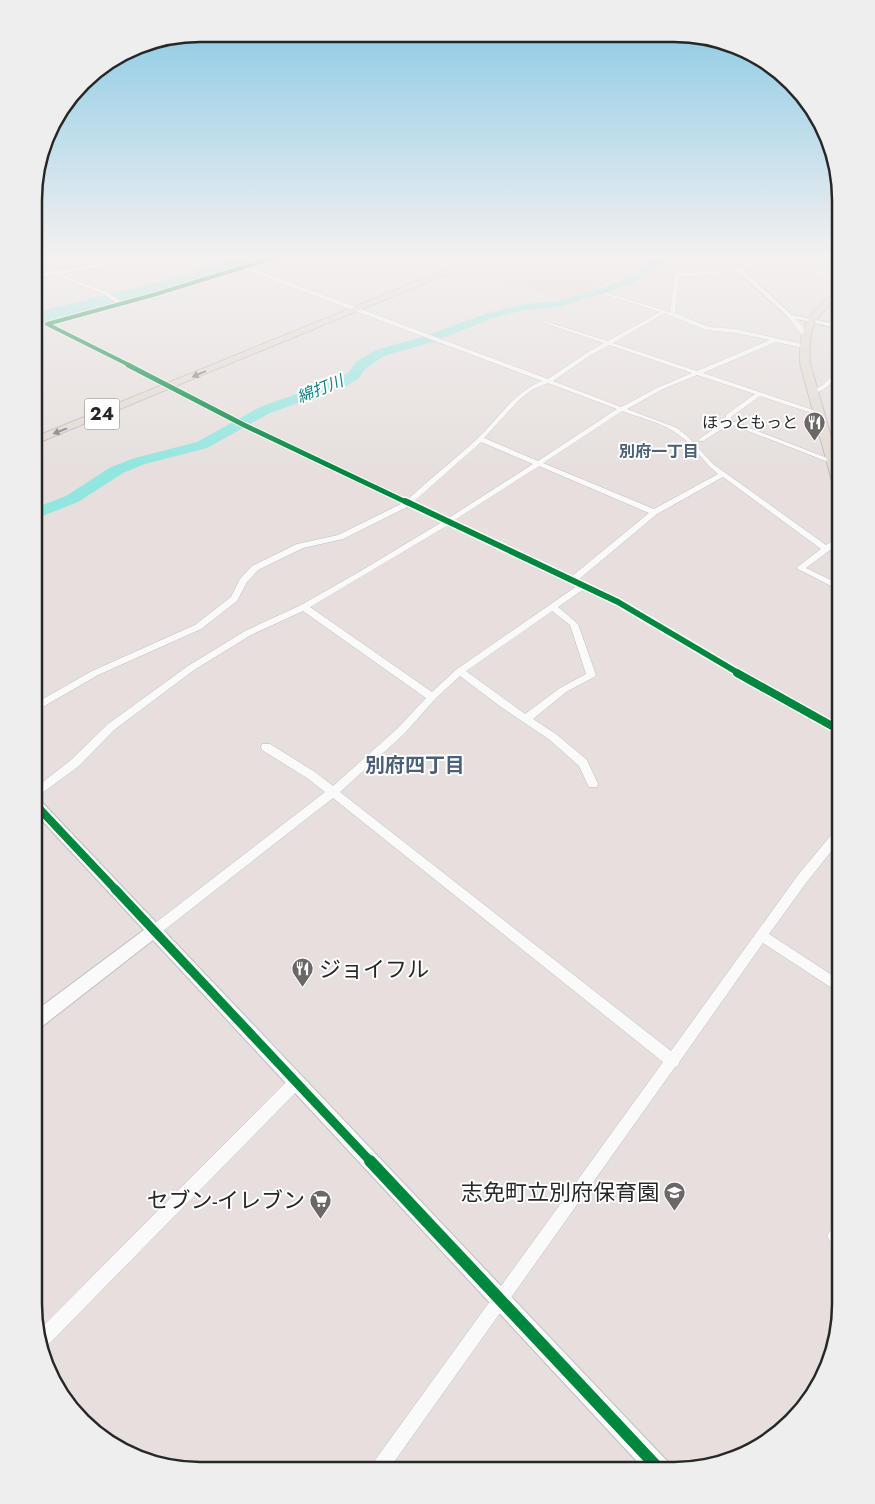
<svg xmlns="http://www.w3.org/2000/svg" width="875" height="1504" font-family="Jost,'Noto Sans JP',sans-serif">
<style>
.education{fill:#e5d5ce}
.water{fill:#92e6e0}
.lines{fill:none;stroke-linecap:round;stroke-linejoin:round}
.river{fill:#92e6e0;fill-rule:evenodd}
.minor-casing{stroke:#bfbebe;stroke-width:1}
.tertiary-casing{stroke:#bfbebe;stroke-width:2}
.primary-casing{stroke:#bfbcbc;stroke-width:2}
.minor{fill:#fbfafa;fill-rule:evenodd}
.tertiary{fill:#fbfafa;fill-rule:evenodd}
.primary{fill:#e4dad3;fill-rule:evenodd}
.cycleway-far5-casing{stroke:#fff;stroke-width:5.5}
.cycleway-far4-casing{stroke:#fff;stroke-width:7}
.cycleway-far3-casing{stroke:#fff;stroke-width:9}
.cycleway-far2-casing{stroke:#fff;stroke-width:11}
.cycleway-far1-casing{stroke:#fff;stroke-width:12}
.cycleway-casing{stroke:#fff;stroke-width:15}
.cycleway-far5{stroke:#00873e;stroke-width:4}
.cycleway-far4{stroke:#00873e;stroke-width:5}
.cycleway-far3{stroke:#00873e;stroke-width:6}
.cycleway-far2{stroke:#00873e;stroke-width:8}
.cycleway-far1{stroke:#00873e;stroke-width:9}
.cycleway{stroke:#00873e;stroke-width:12}
.oneway{fill:#86807d}
.labels{text-anchor:middle;dominant-baseline:central;stroke-width:4;stroke-linejoin:round;paint-order:stroke}
.far-water-label{font-size:16px;font-style:italic;fill:#128384;stroke:#fff}
.far-poi-label{font-size:16px;fill:#272727;stroke:#fff;text-anchor:end}
.far-neighbourhood-label{font-size:16px;font-weight:bold;fill:#4a6076;stroke:#fff}
.shield{fill:#fff;stroke:#686868;stroke-width:1}
.shield-label{font-size:18px;font-weight:bold;fill:#272727}
.neighbourhood-label{font-size:20px;font-weight:bold;fill:#4a6076;stroke:#fff}
.near-poi-label{font-size:22px;fill:#272727;stroke:#fff;text-anchor:end}
.rim{fill:none;stroke:#272727;stroke-width:2.5}
</style>
<rect width="100%" height="100%" fill="#e6dfdd"/>
<path class="education" d="M494,257H652L612,281L588,292L563,299L467,269Z"/>
<path class="water" d="M243,257H269L213,276L57,318L35,327V313L38,312L159,282Z"/>
<g class="lines">
<path class="river" d="M657,257H668L659,267L630,285L558,307L525,310L493,318L433,342L384,356L366,368L358,379L346,386L270,413L207,448L145,464L123,473L78,502L35,519V508L66,496L111,467L135,458L197,442L260,407L336,380L348,373L356,362L376,350L425,336L485,314L525,304L558,301L584,294L622,281Z"/>
<defs>
<g id="minor">
<path d="M75,257H82L99,265L95,266Z"/>
<path d="M272,257H279L248,267L548,379L585,354L604,343L541,322V320L608,341L660,312L603,294V292L670,312L675,274L740,270L760,258L758,257H767L841,277V279L764,259L741,272L679,276L675,313L709,327L736,329L806,345V347L804,348L776,342L703,373L822,413V415H818L760,396L731,417L732,421L835,461V463H831L730,424L703,441H699V439L726,421V415L755,394L697,375L663,389L627,409L677,428L687,436L713,464L826,545L841,536V542L806,568L841,585V591L796,568L821,549L723,477L657,514L578,580L638,609L721,660L841,727V735L730,673L632,613L584,589L558,607L578,624L596,675L594,677L566,692L533,719L556,734L587,760L598,784L597,787H589L579,766L550,740L501,707L460,676L435,699L404,734L340,792L671,1051L798,875L837,828L841,826V839L806,883L769,934L841,981V994L763,943L680,1061L678,1066L675,1067L389,1469H370L373,1463L663,1062L333,798L158,935L154,936L150,935L148,931L150,927L325,792L307,778L262,750L261,747L262,744H270L315,772L333,786L398,728L426,698L303,611L251,635L194,670L114,730L79,766L34,799V789L71,760L108,724L188,666L245,631L301,605L359,572L442,522L409,506L343,539L303,548L258,570L247,582L237,601L201,629L98,675L34,712V704L92,671L195,625L231,597L240,579L252,566L297,544L338,535L403,503L242,426L44,324L117,303L103,294L51,273V271L107,292L122,302ZM243,269L542,381C513,393 499,418 477,439C454,460 430,479 407,500L246,424L52,324L155,296ZM664,313L706,330L736,333L770,340L697,371L613,343ZM609,345L692,373L659,387L621,407L553,381L589,356ZM548,383L617,409L538,461L484,438L519,400L533,389ZM622,411C638,417 659,422 673,431C691,441 702,461 718,474L654,509L543,463ZM481,442L533,464L447,519L413,502ZM539,466L649,513L571,577L453,521ZM448,525L577,586L457,669L432,692L310,607ZM552,611L570,625L586,674L560,688L525,714L466,671Z"/>
<path d="M788,315H792L803,327L806,335H802L787,316Z"/>
<path d="M841,367V372C833,381 824,393 811,393V391L823,385Z"/>
<path d="M296,1075L301,1077L303,1082L301,1087L46,1347L41,1349L38,1331L291,1077Z"/>
<path d="M835,1228L841,1231V1249L830,1241L827,1236L830,1231Z"/>
</g>
<g id="tertiary">
<path d="M144,257H162L35,278V274Z"/>
<path d="M722,257H729L792,315L841,325V329L788,317Z"/>
<path d="M34,798L39,799L668,1462L671,1470H645L153,940L40,1028L34,1030V1012L144,930L34,812Z"/>
</g>
<g id="primary">
<path d="M477,257H488L35,444V437Z"/>
<path d="M838,290H841V296C813,317 808,328 810,363L841,472V495L835,492L800,363C799,325 808,313 838,290Z"/>
</g>
</defs>
<use href="#minor" class="minor-casing"/>
<use href="#tertiary" class="tertiary-casing"/>
<use href="#primary" class="primary-casing"/>
<use href="#minor" class="minor"/>
<use href="#tertiary" class="tertiary"/>
<use href="#primary" class="primary"/>
<defs>
<path id="cycleway-far5" d="M131,366L47,324L153,295L277,257"/>
<path id="cycleway-far4" d="M128,365L244,425L408,503"/>
<path id="cycleway-far3" d="M405,501L618,602L740,674"/>
<g id="cycleway-far2">
<path d="M737,673L841,731"/>
<path d="M34,803L116,890"/>
</g>
<path id="cycleway-far1" d="M115,889L371,1162"/>
<path id="cycleway" d="M370,1161L660,1470"/>
</defs>
<use href="#cycleway-far5" class="cycleway-far5-casing"/>
<use href="#cycleway-far4" class="cycleway-far4-casing"/>
<use href="#cycleway-far3" class="cycleway-far3-casing"/>
<use href="#cycleway-far2" class="cycleway-far2-casing"/>
<use href="#cycleway-far1" class="cycleway-far1-casing"/>
<use href="#cycleway" class="cycleway-casing"/>
<use href="#cycleway-far5" class="cycleway-far5"/>
<use href="#cycleway-far4" class="cycleway-far4"/>
<use href="#cycleway-far3" class="cycleway-far3"/>
<use href="#cycleway-far2" class="cycleway-far2"/>
<use href="#cycleway-far1" class="cycleway-far1"/>
<use href="#cycleway" class="cycleway"/>
</g>
<defs><path id="oneway-solid" d="M-6-.8H1V-3.2L6.5 0L1 3.2V.8H-6Z" transform="scale(1.25)"/></defs>
<g class="oneway">
<use href="#oneway-solid" transform="translate(199 374) rotate(157)"/>
<use href="#oneway-solid" transform="translate(60 431) rotate(159)"/>
</g>
<linearGradient id="sky" x2="0" y2="1"><stop stop-color="#85c8e5"/><stop offset="0.55" stop-color="#f4f1f0"/><stop offset="1" stop-color="#f4f1f0" stop-opacity="0"/></linearGradient>
<rect width="875" height="468" fill="url(#sky)"/>
<defs>
<symbol id="restaurant-pin" viewBox="-11 -11 22 30"><path d="M0 17L-7.5 6A9.5 9.5 0 1 1 7.5 6Z" fill="#6a6767" stroke="#fff"/><path d="M-5-6h1v4h1v-4h1v4h1v-4h1v5L-1.5 .5V6h-2V.5L-5-1ZM5-6V6H3V1.5H1.5Q1.5-4 5-6Z" fill="#fff"/></symbol>
<symbol id="school-pin" viewBox="-11 -11 22 30"><path d="M0 17L-7.5 6A9.5 9.5 0 1 1 7.5 6Z" fill="#6a6767" stroke="#fff"/><path d="M0-5L7-2L0 1L-7-2ZM-4 1L0 2.5L4 1V4Q0 6-4 4Z" fill="#fff"/></symbol>
<symbol id="supermarket-pin" viewBox="-11 -11 22 30"><path d="M0 17L-7.5 6A9.5 9.5 0 1 1 7.5 6Z" fill="#6a6767" stroke="#fff"/><path d="M-6-5.5h2.5l.6 2H6L4.5 2H-2.5L-4.4-4H-6ZM-1.5 3.2a1.3 1.3 0 1 0 .1 0ZM3 3.2a1.3 1.3 0 1 0 .1 0Z" fill="#fff"/></symbol>
</defs>
<g fill-rule="evenodd">
<use href="#restaurant-pin" x="802" y="410" width="25" height="34"/>
<use href="#restaurant-pin" x="290" y="956" width="25" height="34"/>
<use href="#school-pin" x="662" y="1180" width="25" height="34"/>
<use href="#supermarket-pin" x="308" y="1188" width="25" height="34"/>
</g>
<g class="labels">
<g class="far-water-label">
<text transform="translate(320 389) rotate(-22)">綿打川</text>
</g>
<g class="far-poi-label">
<text x="798" y="422">ほっともっと</text>
</g>
<g class="far-neighbourhood-label">
<text x="659" y="451">別府一丁目</text>
</g>
<rect class="shield" x="84.5" y="398.5" width="35" height="31" rx="4"/>
<g class="shield-label">
<text x="102" y="414">24</text>
</g>
<g class="neighbourhood-label">
<text x="415" y="765">別府四丁目</text>
</g>
<g class="near-poi-label">
<text x="319" y="969" text-anchor="start">ジョイフル</text>
<text x="659" y="1192">志免町立別府保育園</text>
<text x="305" y="1200">セブン-イレブン</text>
</g>
</g>
<path d="M0 0H875V1504H0ZM200 42H674A158 158 0 0 1 832 200V1304A158 158 0 0 1 674 1462H200A158 158 0 0 1 42 1304V200A158 158 0 0 1 200 42Z" fill="#eee" fill-rule="evenodd"/>
<path class="rim" d="M200 42H674A158 158 0 0 1 832 200V1304A158 158 0 0 1 674 1462H200A158 158 0 0 1 42 1304V200A158 158 0 0 1 200 42Z"/>
</svg>
